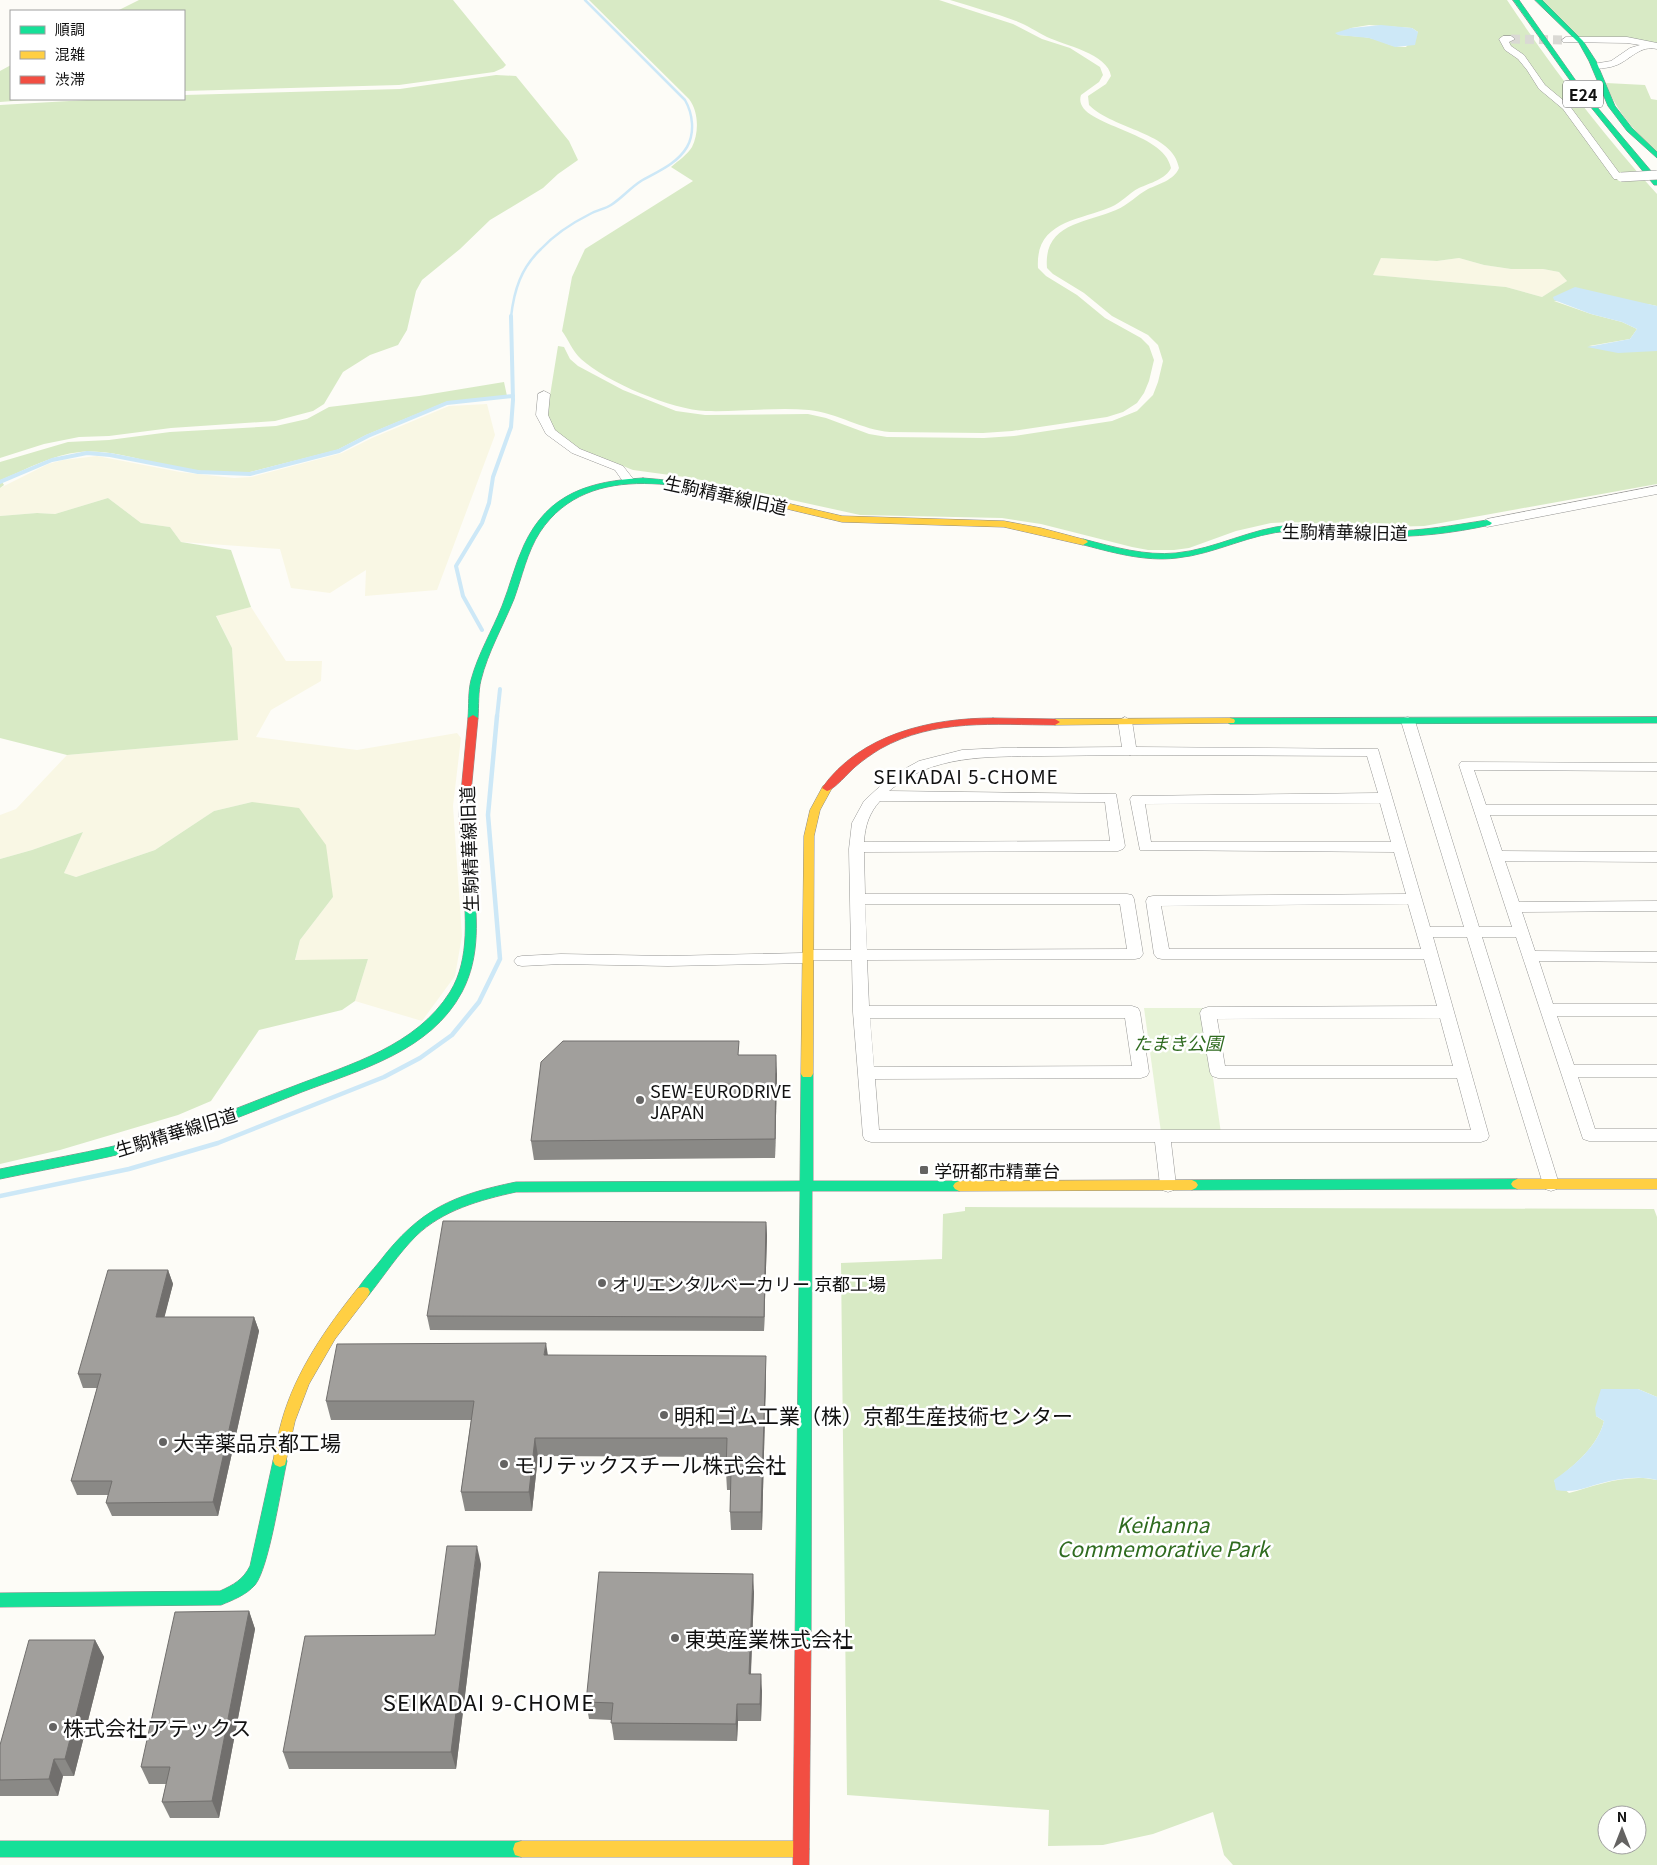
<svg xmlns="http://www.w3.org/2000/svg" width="1657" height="1865" font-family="Georgia,'Noto Sans JP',serif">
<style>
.farmland{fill:#f9f7e4}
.green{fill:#e7f3d7}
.forest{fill:#d8eac5;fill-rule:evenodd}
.water{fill:#cde8f7}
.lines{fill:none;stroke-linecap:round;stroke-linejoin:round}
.stream-far2{stroke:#cde8f7;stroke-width:2.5}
.stream-far1{stroke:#cde8f7;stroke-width:4}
.stream{stroke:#cde8f7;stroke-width:4.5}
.street-tunnel{stroke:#dad9d4;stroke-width:9;stroke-dasharray:9 5;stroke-linecap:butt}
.street-casing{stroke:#979795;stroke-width:1}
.fast-casing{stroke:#8e8d8b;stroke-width:1}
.slow-casing{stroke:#8e8d8b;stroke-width:1}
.jam-casing{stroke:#8e8d8b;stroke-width:1}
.street{fill:#fffffe;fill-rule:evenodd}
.fast{fill:#16e098;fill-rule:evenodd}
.slow{fill:#ffcf43;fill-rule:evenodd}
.jam{fill:#f24e42;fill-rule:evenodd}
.street-bridge-casing{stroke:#979795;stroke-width:10;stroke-linecap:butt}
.street-bridge{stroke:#fffffe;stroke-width:9}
.wall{fill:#8a8986}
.shaded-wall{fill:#716f6d}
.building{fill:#a19f9c;stroke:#716f6d}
.poi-dot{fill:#646362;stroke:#fff;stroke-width:2}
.labels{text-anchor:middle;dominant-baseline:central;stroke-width:5;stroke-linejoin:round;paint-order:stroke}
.shield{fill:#fff;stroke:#585858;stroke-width:1}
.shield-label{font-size:16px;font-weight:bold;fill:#111}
.street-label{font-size:18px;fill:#111;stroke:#fff}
.park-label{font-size:18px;font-style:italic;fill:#2f6b1f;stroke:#fff}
.poi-label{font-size:18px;fill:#111;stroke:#fff;text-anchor:start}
.neighbourhood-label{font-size:19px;letter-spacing:1px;fill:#111;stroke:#fff}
.near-poi-label{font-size:21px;fill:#111;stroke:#fff;text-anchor:start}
.near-park-label{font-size:21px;font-style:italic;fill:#2f6b1f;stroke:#fff}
.near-neighbourhood-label{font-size:22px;letter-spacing:1px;fill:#111;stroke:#fff}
</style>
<rect width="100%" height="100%" fill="#fdfcf7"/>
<g class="farmland">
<path d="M1381,258L1437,261L1459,258L1484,265L1511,269H1543L1559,272L1567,281L1542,297L1506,287L1372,275Z"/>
<path d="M487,404L495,435L437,590L365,596L366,570L330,593L291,588L280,549L181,542L170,527L141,523L108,498L55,514L37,513L0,516V488L48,464L63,460L97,456L180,472L234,478L251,477L342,453L372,438L449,406Z"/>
<path d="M251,607L286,661H322L321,681L271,710L256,737L357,750L457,733L461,738L453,806L462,936L455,976L422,1021L355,1001L368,959L295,961L300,940L333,897L252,802L214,811L155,850L76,877L64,873L83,832L32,850L0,859V815L16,809L67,755L237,740L232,648L216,615Z"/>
</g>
<path class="green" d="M1144,1008H1203L1221,1133L1161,1132Z"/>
<g class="forest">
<path d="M139,0H453L506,65L503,68L494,72L399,85L184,91V11H117Z"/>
<path d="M589,0H939L1013,24L1042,39L1070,48L1100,67L1103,75L1099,82L1081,95C1071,126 1164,129 1171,168C1166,179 1150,183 1139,188C1129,193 1121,203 1111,207C1078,221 1035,221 1038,268L1046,276L1077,295L1105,318L1141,338L1149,346L1154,360L1149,381L1144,393L1137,403L1123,412L1107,417L1012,431L983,433L890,432C862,430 838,413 809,410C775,407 741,412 706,411C673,410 606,382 581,359C573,352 568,339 562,331L572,277L585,249L693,181L671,167C678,161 688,154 692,147C699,133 699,112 689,99Z"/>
<path d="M950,0H1507C1552,68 1602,133 1657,194V306L1647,304L1554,301L1591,314L1622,322L1637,329L1630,339L1589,346L1657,351V484L1424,526L1385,527L1292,522L1271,523L1236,531L1189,548L1174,550H1148L1132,547L1041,524L1002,518L860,515L692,478L633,470L577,448L562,438L553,428L547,414L558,346L564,347L570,359L578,366L623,390L676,411L705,415L808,414L826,418L869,434L887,437L984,438L1014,436L1112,421L1137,411L1153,395L1158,382L1163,361L1158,345L1148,335L1112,316L1084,293L1053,274L1047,268C1043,223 1086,223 1116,210C1128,205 1137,195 1148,189C1159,184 1174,180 1179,168C1173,132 1114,130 1089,105L1088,96L1106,84L1111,76C1108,54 1064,45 1047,37C1037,32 1027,25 1016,21C995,13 972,7 950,0ZM1369,25L1412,28L1418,32L1406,47C1392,48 1383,41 1370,38C1360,36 1349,36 1338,35L1351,28ZM1381,258L1437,261L1459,258L1484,265L1511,269H1543L1559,272L1567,281L1542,297L1506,287L1373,275Z"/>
<path d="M1542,0H1657V44L1579,37Z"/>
<path d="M11,65V99H41L0,102V71Z"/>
<path d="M496,75L516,76L569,141L578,160L558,174L543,188L490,220L460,249L422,280L416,291L407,330L398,345L370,355L343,372L324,404L313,411L275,421L171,428L109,436L79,437L44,444L0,458V105L104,99H184V95L400,89Z"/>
<path d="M1606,83L1645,85L1651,99L1657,100V152C1636,133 1615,110 1606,83Z"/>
<path d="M504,382L507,396L446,402L366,435L337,450L250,472C222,476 176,468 148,461C125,456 104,450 80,452C52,455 27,469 1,480L4,485L0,488V462L68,442L109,440L170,432L276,426L307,419L329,407L419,396Z"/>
<path d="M108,498L141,523L170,527L181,542L231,550L251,607L216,616L232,648L238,740L67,755L0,738V516L37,513L55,514Z"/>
<path d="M252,802L299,808L326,845L333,897L300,940L295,960L368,959L355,1001L342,1010L259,1030L211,1101L178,1115L60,1150L0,1164V859L32,850L83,832L64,873L76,877L155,850L214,811Z"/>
<path d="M965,1207L1654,1209L1657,1217V1397L1638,1389L1596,1416L1604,1421C1598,1446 1574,1466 1554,1481L1569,1493C1597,1485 1628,1473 1657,1480V1865H1233L1224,1855L1213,1812L1153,1834L1103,1845L1048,1846L1049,1810L847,1795L841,1263L942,1259L943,1214L965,1211ZM1607,1815H1637V1845H1607Z"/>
</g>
<g class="water">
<path d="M1381,25L1412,28L1418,32L1415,45L1395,47L1369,38L1338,35L1335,33L1351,28Z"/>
<path d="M1575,287L1657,306V351L1618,353L1587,347L1630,339L1637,329L1622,322L1591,314L1554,300L1553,297Z"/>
<path d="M1601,1389H1638L1657,1397V1480C1642,1476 1625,1478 1610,1481C1590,1485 1577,1494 1556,1490L1554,1480C1574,1466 1598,1446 1604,1421L1596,1416L1595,1408Z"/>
</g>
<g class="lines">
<path class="stream-far2" d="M511,317C514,290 521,268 541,249C555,234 572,223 590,214C597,210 605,209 611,205C622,198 630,188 641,181C657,172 677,164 687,147C695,133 693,114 685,100L585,0"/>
<g class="stream-far1">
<path d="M0,482L52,460L87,453L110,455L198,472L250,474L339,451L368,436L447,403L513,396"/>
<path d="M482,630L463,596L456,566L482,523L489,503L493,477L511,427L513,400L511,316"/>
<path d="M497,717L500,689"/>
</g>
<path class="stream" d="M0,1196L129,1169L218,1143L384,1077L420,1058L452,1035L479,1002L500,959L488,815L497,716"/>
<path class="street-tunnel" d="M1511,39L1566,40"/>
<defs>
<g id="street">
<path d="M1511,36L1515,39L1509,42L1511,46L1524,55L1545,85L1569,105L1620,174L1624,175V179H1614L1563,109L1539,89L1527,70L1518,59L1505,50L1499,39L1503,36Z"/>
<path d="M1566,37H1627L1657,43V49C1640,45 1631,59 1617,65C1610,68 1603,68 1596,69L1593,68V64L1611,61L1630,48L1640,45L1627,43L1563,42L1562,40Z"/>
<path d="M544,391L550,394L548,415L555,430L580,449L623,466L634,480L632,483H624L615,470L572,453L546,434L536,415L538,394Z"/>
<path d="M1657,486V494L1487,527L1481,523L1487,519Z"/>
<path d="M1125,717L1132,721L1136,747L1378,749L1430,927H1464L1401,721L1403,718L1408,717L1415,721L1479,927H1512L1459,765L1461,762L1657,763V771L1474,770L1486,805H1657V815H1490L1502,851L1657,852V862L1505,861L1519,902L1657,901V911L1522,912L1535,951L1657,952V962L1539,961L1553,1004H1657V1016H1557L1574,1065H1657V1077H1578L1595,1129H1657V1141H1589L1583,1139L1516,937H1482L1559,1184L1557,1189L1551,1191L1545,1189L1543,1184L1467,937H1433L1489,1136L1487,1140L1481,1142H1171L1176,1185L1174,1190L1168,1192L1162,1190L1160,1185L1155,1142H871L865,1140L863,1136L853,1012L852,960H813L807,963L668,966L561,964L522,966L517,965L514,961L517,957L522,956L561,954L668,956L802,953L808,950H851L849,849L852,823L864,801L890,777L919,761L962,750L1002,748L1122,747L1118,721ZM1130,755L1367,756L1378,793L1132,796L1130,799L1140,850L1394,852L1406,894L1153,896L1148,897L1146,901L1154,954L1157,958L1162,959H1424L1437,1006L1208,1007L1202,1009L1200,1013L1210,1072L1212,1076L1218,1078H1457L1471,1130H879L875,1079L1141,1078L1147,1076L1149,1072L1140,1012L1138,1008L1132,1006H869L867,960L1135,959L1140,958L1143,954L1134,899L1132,895L1127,894H865L864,852L1118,851L1123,849L1125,846L1116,794L889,791C933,754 987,757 1042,756C1071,756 1101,755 1130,755ZM880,801L1105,802L1110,841L864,842C865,826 869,813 880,801ZM1380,803L1391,842H1151L1145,804ZM865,904H1120L1127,949L867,950ZM1408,904L1421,949H1169L1161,906ZM870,1018H1125L1132,1066L874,1067ZM1440,1018L1453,1066H1225L1217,1019Z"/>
</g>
<g id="fast">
<path d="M1513,0H1519L1581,88L1657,178V185H1654L1577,90Z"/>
<path d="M1535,0H1542L1583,41L1596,61L1615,106L1632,128L1657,152V158L1627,131L1608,106L1589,61L1579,43Z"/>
<path d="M643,478C685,481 727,489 768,499L769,501L765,504C693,487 590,457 540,532C527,552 522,577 514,599C503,626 488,652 481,680C478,692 479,705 478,718L477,720H469L468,718C469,705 468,692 471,680C478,654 492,631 502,606C510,586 515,564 524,545C548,493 590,481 643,478Z"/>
<path d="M1487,520L1492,523L1490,525C1454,533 1414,538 1377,536C1348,535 1320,529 1290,531C1251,533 1216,554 1177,558C1144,562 1111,552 1080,544L1078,542L1083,539C1114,547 1145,556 1176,553C1216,549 1251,528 1291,525C1324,523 1356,531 1389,531C1422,531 1455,525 1487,520Z"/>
<path d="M1657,717V723L1230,724L1225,721L1230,718Z"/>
<path d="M468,873L473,877C477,916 481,956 462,992C431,1051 360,1070 302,1092C259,1109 217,1127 174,1140C117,1157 58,1167 0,1179V1169C58,1157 117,1148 174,1130C215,1118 254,1101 294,1086C351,1064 416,1046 450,992C471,958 465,914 463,877Z"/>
<path d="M807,1070L811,1071L813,1074V1181H959L963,1183L965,1186L963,1189L959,1191H812L811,1645L808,1650L803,1652L798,1650L795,1645L800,1191L516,1192C480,1200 443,1210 416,1236C398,1254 384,1276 368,1296L363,1297L358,1296L356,1292C362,1281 372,1271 380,1261C420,1209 453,1195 516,1182L800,1181L801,1074L803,1071Z"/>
<path d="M1517,1179L1521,1181L1523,1184L1521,1187L1517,1189L1192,1190L1188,1188L1186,1185L1188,1182L1192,1180Z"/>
<path d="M280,1455L285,1457L287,1461C281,1487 269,1568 255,1585C246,1595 233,1600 221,1605L0,1607V1593L220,1591C233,1585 243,1580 250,1566L273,1461L275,1457Z"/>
<path d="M0,1841H521L527,1843L529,1849L527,1855L521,1857H0Z"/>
</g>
<g id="slow">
<path d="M765,498L842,516L1004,521L1041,528L1086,540L1088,542L1083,545L1004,527L842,522L762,503L761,501Z"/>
<path d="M1230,718L1234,719L1235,721L1234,723L1055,725L1050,722L1055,719Z"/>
<path d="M827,785L832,788L820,810L814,836L813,1074L811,1077H803L801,1074L804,836L810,810L823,786Z"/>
<path d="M1517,1179H1657V1189H1517L1513,1187L1511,1184L1513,1181Z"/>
<path d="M1192,1180L1196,1182L1198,1185L1196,1188L1192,1190L959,1191L955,1189L953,1186L955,1183L959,1181Z"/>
<path d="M363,1287L368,1288L370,1292L368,1296L335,1339L309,1384L295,1421L285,1465L280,1467L275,1465L273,1461C276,1447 278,1433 282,1420C296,1371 326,1328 358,1288Z"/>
<path d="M521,1841H801L807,1843L809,1849L807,1855L801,1857H521L515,1855L513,1849L515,1843Z"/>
</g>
<g id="jam">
<path d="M473,715L478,718L469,814L473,877L468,881L463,877L459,814L468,718Z"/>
<path d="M993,718L1055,719L1060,722L1055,725C995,725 935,718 880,749C872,754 863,760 855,767C848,773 835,789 827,791L822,788C860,734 931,718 993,718Z"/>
<path d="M803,1638L808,1640L811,1645L809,1865H793L795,1645L798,1640Z"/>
</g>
</defs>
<use href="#street" class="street-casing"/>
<use href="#fast" class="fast-casing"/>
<use href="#slow" class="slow-casing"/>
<use href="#jam" class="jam-casing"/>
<use href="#street" class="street"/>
<use href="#fast" class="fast"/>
<use href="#slow" class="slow"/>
<use href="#jam" class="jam"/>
<defs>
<path id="street-bridge" d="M1621,177L1657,175"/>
</defs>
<use href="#street-bridge" class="street-bridge-casing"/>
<use href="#street-bridge" class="street-bridge"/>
</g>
<g class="wall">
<path d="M740,1055L777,1074L775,1158L534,1160L531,1141Z"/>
<path d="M766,1222L767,1236L764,1331L430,1330L427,1316Z"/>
<path d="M168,1270L173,1284L164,1317H254L259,1331L218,1516H112L106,1503L108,1495H77L71,1481L97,1388H83L78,1374Z"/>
<path d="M548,1355L766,1374L762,1530H731L730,1512L731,1490H727L726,1472V1457L538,1456L532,1511H465L461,1492L471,1420H331L326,1401Z"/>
<path d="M481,1564L456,1769H289L283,1752L435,1635Z"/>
<path d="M754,1592L751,1674L762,1691L761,1721H738L737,1741L614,1740L611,1720L589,1719L586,1702Z"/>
<path d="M249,1611L255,1629L219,1818H170L162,1802L166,1784H149L141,1767Z"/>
<path d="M95,1640L104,1657L74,1776H63L58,1796H0V1745Z"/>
</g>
<g class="shaded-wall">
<path d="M776,1055L777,1074L775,1158V1139Z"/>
<path d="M766,1222L767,1236L764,1331V1317Z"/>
<path d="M168,1270L173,1284L161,1331L156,1317Z"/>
<path d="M254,1317L259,1331L218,1516L213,1502Z"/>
<path d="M546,1343L549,1362L544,1355Z"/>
<path d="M766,1356V1374L762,1530L761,1512Z"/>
<path d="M535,1438L538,1456L532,1511L529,1492Z"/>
<path d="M477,1546L481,1564L456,1769L451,1752Z"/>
<path d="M753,1574L754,1592L750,1691L749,1674Z"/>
<path d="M249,1611L255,1629L219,1818L212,1801Z"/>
<path d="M95,1640L104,1657L74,1776L65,1759Z"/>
<path d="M761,1674L762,1691L761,1721L760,1704Z"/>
<path d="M737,1704L738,1721L737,1741L736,1724Z"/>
<path d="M54,1759L63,1776L58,1796L49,1779Z"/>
</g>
<g class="building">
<path d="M563,1041H739L738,1055H776L775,1139L531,1141L541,1062Z"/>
<path d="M443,1221L766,1222L764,1317L427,1316Z"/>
<path d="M108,1270H168L156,1317H254L213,1502L106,1503L112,1481H71L101,1374H78Z"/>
<path d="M546,1343L544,1355L766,1356L761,1512H730L731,1472H726L727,1438H535L529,1492H461L474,1401H326L337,1344Z"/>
<path d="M447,1546H477L451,1752H283L305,1636L435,1635Z"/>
<path d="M599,1572L753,1574L749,1674H761L760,1704H737L736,1724L611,1723L613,1703L586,1702Z"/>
<path d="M249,1611L212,1801L162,1802L170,1767H141L175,1612Z"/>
<path d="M29,1640H95L65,1759H54L49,1779L0,1780V1745Z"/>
</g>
<g class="poi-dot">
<circle cx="640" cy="1100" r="5"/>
<rect x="919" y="1165" width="10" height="10" rx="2.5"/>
<circle cx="602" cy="1283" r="5"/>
<circle cx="664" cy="1415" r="5"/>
<circle cx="163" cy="1442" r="5"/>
<circle cx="504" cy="1464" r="5"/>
<circle cx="675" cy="1638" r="5"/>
<circle cx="53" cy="1727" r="5"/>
</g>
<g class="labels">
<rect class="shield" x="1563" y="80.5" width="40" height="27" rx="4"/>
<g class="shield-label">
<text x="1583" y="94">E24</text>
</g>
<g class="street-label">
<text transform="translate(726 494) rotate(12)">生駒精華線旧道</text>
<text transform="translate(1345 531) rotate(1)">生駒精華線旧道</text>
<text transform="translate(468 849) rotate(-92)">生駒精華線旧道</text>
<text transform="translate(176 1131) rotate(-17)">生駒精華線旧道</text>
</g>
<g class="park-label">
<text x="1178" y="1042">たまき公園</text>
</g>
<g class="poi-label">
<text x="650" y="1090">SEW-EURODRIVE<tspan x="650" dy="21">JAPAN</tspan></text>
<text x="934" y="1170">学研都市精華台</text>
<text x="612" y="1283">オリエンタルベーカリー 京都工場</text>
</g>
<g class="neighbourhood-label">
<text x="966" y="775">SEIKADAI 5-CHOME</text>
</g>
<g class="near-poi-label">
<text x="674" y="1415">明和ゴム工業（株）京都生産技術センター</text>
<text x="173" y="1442">大幸薬品京都工場</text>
<text x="514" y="1464">モリテックスチール株式会社</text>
<text x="685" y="1638">東英産業株式会社</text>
<text x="63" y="1727">株式会社アテックス</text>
</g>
<g class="near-park-label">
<text x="1163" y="1524">Keihanna<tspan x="1163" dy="24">Commemorative Park</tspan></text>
</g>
<g class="near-neighbourhood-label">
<text x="489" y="1701">SEIKADAI 9-CHOME</text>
</g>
</g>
<rect x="10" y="10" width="175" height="90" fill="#ffffff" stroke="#a0a0a0"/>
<rect x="20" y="26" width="25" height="8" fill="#16e098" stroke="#a0a0a0"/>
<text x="55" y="35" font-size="15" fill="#111111">順調</text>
<rect x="20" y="51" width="25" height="8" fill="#ffcf43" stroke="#a0a0a0"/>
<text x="55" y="60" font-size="15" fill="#111111">混雑</text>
<rect x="20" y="76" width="25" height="8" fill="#f24e42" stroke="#a0a0a0"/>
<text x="55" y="85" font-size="15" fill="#111111">渋滞</text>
<g transform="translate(1622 1830)"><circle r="24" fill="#ffffff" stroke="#a0a0a0"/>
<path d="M0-4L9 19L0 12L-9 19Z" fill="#646362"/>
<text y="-8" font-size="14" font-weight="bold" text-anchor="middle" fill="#111111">N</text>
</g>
</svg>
